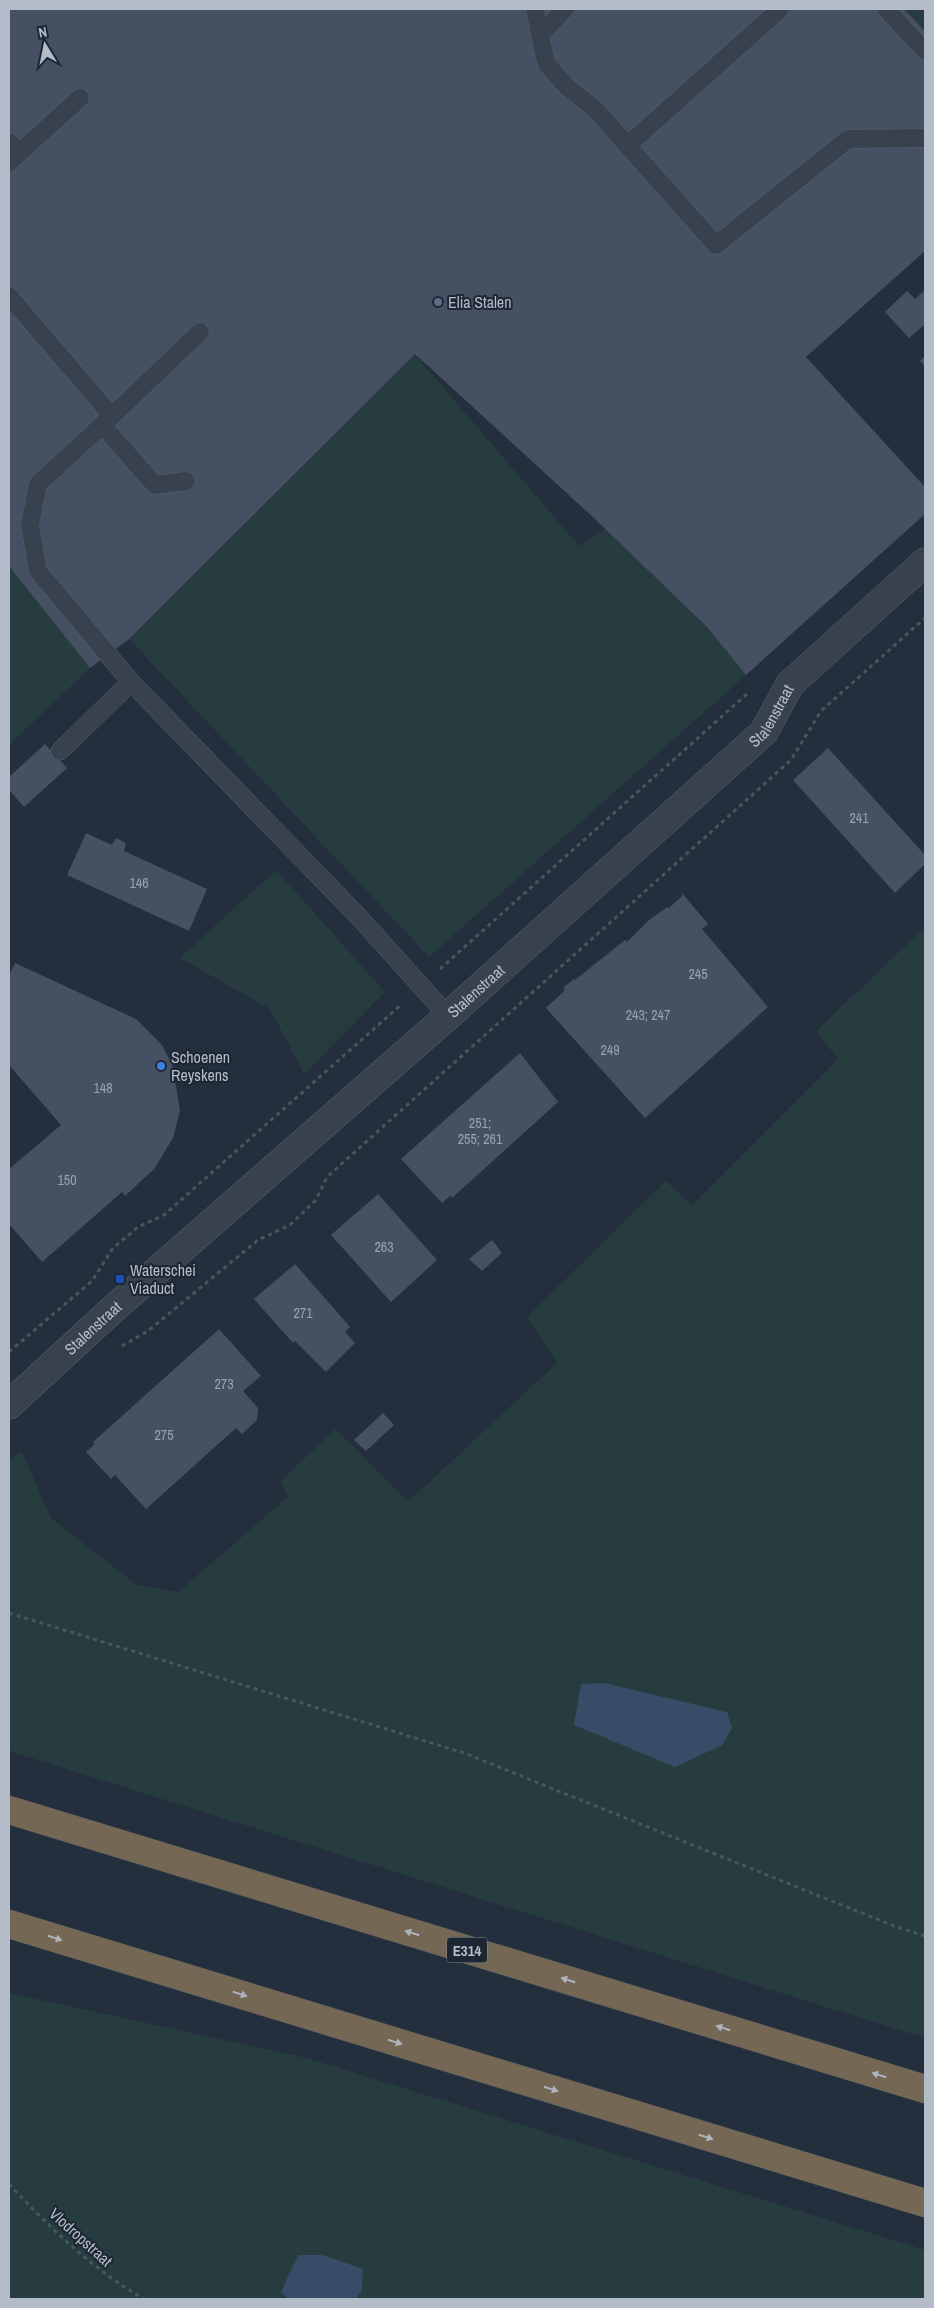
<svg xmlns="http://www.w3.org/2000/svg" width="934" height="2308" font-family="'Archivo Narrow',sans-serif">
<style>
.green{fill:#263c3f}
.water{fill:#394c67}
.building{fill:#455162}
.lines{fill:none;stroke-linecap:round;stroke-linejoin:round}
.service-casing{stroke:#565f6c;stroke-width:19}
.tertiary-casing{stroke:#565f6c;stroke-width:29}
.motorway-casing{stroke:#434c59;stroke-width:29}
.path{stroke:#44595c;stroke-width:3;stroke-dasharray:4 4;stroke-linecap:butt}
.service{stroke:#38414e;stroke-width:18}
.tertiary{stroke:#38414e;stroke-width:28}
.motorway{stroke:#746855;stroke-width:28}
.oneway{fill:#aeb4bd}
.service-dot{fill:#5c6f8a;stroke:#1d2633;stroke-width:2}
.shop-dot{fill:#3f7fe0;stroke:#1d2633;stroke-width:2}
.transit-dot{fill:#1a4fb4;stroke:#1d2633;stroke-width:2}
.labels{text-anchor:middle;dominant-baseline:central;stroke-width:4;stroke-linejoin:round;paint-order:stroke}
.number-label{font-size:14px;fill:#98a1af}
.shield{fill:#1d2633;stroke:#878f9c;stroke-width:1}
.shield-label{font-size:15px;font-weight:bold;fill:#b4bcc9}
.poi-label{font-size:16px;fill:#b4bcc9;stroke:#1d2633;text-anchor:start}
.street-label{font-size:16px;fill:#b4bcc9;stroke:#1d2633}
</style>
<rect width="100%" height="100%" fill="#242f3e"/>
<g class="green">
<path d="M904,9H925V31Z"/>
<path d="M415,354L579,546L631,512L707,627L746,675L429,957L129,639Z"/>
<path d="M9,566L90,668L9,745Z"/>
<path d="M276,870L385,992L304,1074L270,1009L180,958Z"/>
<path d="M925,927V2038L9,1751V1459L22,1452L51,1518L137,1585L178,1592L288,1497L281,1481L335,1429L408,1502L557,1363L527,1317L666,1181L692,1205L838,1059L816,1031Z"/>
<path d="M9,1993L307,2058L925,2250V2299H9Z"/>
</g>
<g class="water">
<path d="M604,1683L727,1712L732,1728L722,1745L675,1767L574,1725L581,1684Z"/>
<path d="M298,2255H323L363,2269L362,2290L356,2299H288L281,2292Z"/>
</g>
<g class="building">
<path d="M9,9H904L925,31V251L806,357L925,487V514L746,675L707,627L595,519L415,354L129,639L90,668L9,566Z"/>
<path d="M925,290V324L909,338L885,312L907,291L915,299Z"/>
<path d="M925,356V366L920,361Z"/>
<path d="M45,744L67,768L24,807L9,790V777Z"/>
<path d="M828,748L925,855V864L895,893L793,780Z"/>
<path d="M86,833L112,845L116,838L126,843L124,851L207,889L189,931L67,875Z"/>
<path d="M682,893L708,924L702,929L768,1007L645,1118L546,1008L565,990L563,988L574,979L575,980L625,940L627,942L648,921L667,907L669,908L682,896Z"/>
<path d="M15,963L136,1019L162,1045L172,1064L180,1110L173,1138L154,1169L125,1196L122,1192L42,1262L9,1224V1169L61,1125L9,1065V975Z"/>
<path d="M520,1053L558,1102L453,1197L450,1196L442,1203L401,1159Z"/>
<path d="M378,1194L437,1260L391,1302L331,1235Z"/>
<path d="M492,1240L502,1253L482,1271L469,1259Z"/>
<path d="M295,1264L350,1327L345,1332L355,1343L326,1372L295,1341L293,1343L254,1299Z"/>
<path d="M219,1329L261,1376L243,1391L258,1408L257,1420L242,1434L236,1428L146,1509L115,1475L111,1479L86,1452L95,1444L93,1442Z"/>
<path d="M383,1413L394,1425L366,1451L354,1440Z"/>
</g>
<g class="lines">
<defs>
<g id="service">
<path d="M535,9L546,63L566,86L595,109L716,245L848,139L925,138"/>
<path d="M886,9L925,51"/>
<path d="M540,35L565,9"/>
<path d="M9,142L19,153L80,98"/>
<path d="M628,145L780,9"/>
<path d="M9,163L19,153"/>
<path d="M9,296L112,416L200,332"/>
<path d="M112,416L38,484L30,525L38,571L131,682L358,916L448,1016"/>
<path d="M102,425L155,485L186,481"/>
<path d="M60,751L131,682"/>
</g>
<g id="tertiary">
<path id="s1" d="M9,1405L112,1310L448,1016L764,732L790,684L925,562"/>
</g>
<g id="motorway">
<path d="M9,1810L925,2089"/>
<path d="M9,1924L925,2203"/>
</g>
</defs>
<use href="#service" class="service-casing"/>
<use href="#tertiary" class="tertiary-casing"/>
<use href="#motorway" class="motorway-casing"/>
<g class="path">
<path d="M440,969L748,693"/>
<path d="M122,1346L148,1331L258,1240L290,1225L316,1200L327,1177L791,760L821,711L925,618"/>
<path d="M9,1352L92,1281L113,1248L138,1227L164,1215L402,1004"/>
<path d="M9,1613L464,1753L894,1926L925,1936"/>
<path d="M9,2184C50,2228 92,2269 144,2299"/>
</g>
<use href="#service" class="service"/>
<use href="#tertiary" class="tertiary"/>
<use href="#motorway" class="motorway"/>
</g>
<defs><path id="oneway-solid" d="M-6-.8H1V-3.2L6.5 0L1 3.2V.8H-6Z" transform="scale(1.25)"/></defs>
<g class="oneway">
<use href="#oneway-solid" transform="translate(412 1933) rotate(-163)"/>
<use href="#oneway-solid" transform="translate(55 1938) rotate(17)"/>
<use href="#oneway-solid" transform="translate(568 1980) rotate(-163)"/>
<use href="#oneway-solid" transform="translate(240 1994) rotate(17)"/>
<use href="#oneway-solid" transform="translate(723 2028) rotate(-163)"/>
<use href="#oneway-solid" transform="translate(395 2042) rotate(17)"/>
<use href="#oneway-solid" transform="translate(879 2075) rotate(-163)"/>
<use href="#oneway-solid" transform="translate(551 2089) rotate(17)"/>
<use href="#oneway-solid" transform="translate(706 2137) rotate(17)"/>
</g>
<circle class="service-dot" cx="438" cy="302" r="5"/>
<circle class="shop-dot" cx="161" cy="1066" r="5"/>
<rect class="transit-dot" x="115" y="1274" width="10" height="10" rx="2.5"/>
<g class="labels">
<g class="number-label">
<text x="859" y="818">241</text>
<text x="139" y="883">146</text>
<text x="698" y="974">245</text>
<text x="648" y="1015">243; 247</text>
<text x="610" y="1050">249</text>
<text x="103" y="1088">148</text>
<text x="480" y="1123">251;<tspan x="480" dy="16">255; 261</tspan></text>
<text x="67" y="1180">150</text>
<text x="384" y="1247">263</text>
<text x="303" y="1313">271</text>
<text x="224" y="1384">273</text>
<text x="164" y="1435">275</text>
</g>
<rect class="shield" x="447" y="1937.5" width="40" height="25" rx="4"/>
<g class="shield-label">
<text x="467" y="1950">E314</text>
</g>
<g class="poi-label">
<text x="448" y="302">Elia Stalen</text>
<text x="171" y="1057">Schoenen<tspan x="171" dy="18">Reyskens</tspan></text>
<text x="130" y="1270">Waterschei<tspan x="130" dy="18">Viaduct</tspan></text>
</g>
<g class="street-label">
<text stroke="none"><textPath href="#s1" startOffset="1029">Stalenstraat</textPath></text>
<text stroke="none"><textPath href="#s1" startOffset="624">Stalenstraat</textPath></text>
<text stroke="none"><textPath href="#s1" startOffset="114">Stalenstraat</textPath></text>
<text transform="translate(81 2237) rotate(42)">Vlodropstraat</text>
</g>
</g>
<rect width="934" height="2308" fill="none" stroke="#b4bcc9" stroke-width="20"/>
<g transform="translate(45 45) rotate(350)" stroke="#1d2633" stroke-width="4" paint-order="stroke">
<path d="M0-4L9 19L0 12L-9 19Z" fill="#b4bcc9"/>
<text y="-8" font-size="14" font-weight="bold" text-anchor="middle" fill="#b4bcc9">N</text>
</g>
</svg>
